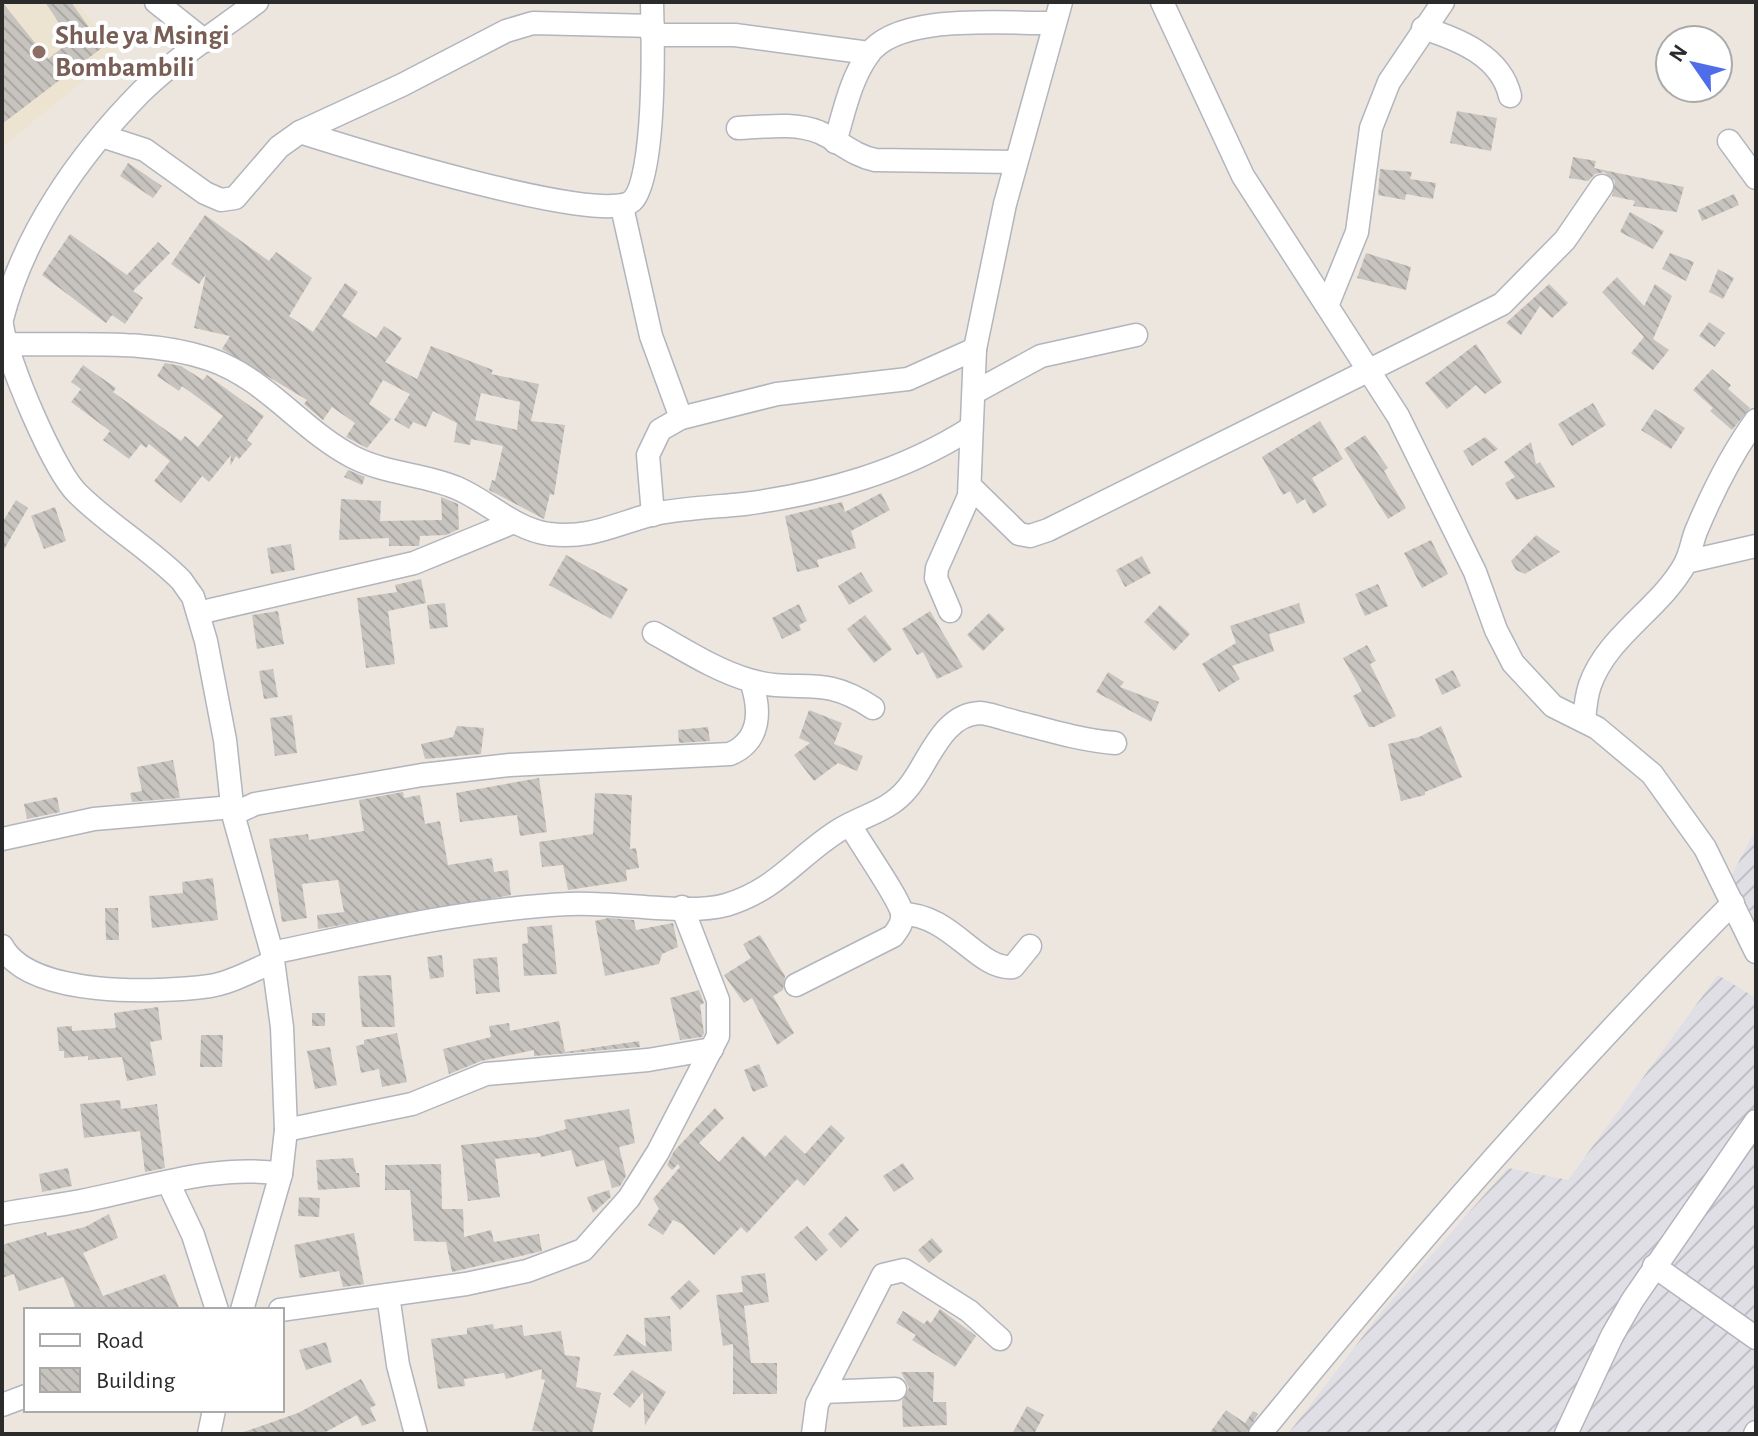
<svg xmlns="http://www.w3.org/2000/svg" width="1758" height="1436" font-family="'Alegreya Sans',sans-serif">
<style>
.industrial{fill:url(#industrial-furrows)}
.education{fill:#ece3d0}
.building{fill:url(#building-back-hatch);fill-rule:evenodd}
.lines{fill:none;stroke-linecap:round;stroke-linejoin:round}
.minor-casing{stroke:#b2b5bd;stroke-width:25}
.minor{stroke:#fff;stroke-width:22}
.education-dot{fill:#8d6e63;stroke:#fff;stroke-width:3}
.labels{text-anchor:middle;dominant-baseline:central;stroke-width:8;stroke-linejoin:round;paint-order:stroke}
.education-label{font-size:28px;font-weight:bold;fill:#785e54;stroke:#fff;text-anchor:start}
</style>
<defs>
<pattern id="industrial-furrows" width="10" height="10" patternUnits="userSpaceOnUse" patternTransform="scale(2)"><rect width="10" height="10" fill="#e0dfe5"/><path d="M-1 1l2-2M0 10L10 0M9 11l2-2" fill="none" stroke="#c0c0c5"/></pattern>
<pattern id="building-back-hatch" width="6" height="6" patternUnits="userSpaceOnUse" patternTransform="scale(2)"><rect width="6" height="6" fill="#c7c3be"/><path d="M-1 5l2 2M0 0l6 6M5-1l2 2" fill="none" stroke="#aba8a3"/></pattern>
</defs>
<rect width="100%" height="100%" fill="#ece6df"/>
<g class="industrial">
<path d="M1756,829V952L1727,884Z"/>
<path d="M1718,975L1756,998V1434H1288L1383,1310L1508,1168L1568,1180Z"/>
</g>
<path class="education" d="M2,2H76L117,53L2,147Z"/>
<g class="building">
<path d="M2,2L48,59L71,41L45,2H71L103,47L2,124Z"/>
<path d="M1457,111L1497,118L1491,151L1450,143Z"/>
<path d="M1573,157L1596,161L1594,168L1684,187L1677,212L1633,206L1635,201L1612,196L1615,181L1604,172L1595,174L1588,181L1569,178Z"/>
<path d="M128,163L162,186L153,198L120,176Z"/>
<path d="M1380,169L1412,172L1410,179L1436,183L1433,199L1406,194L1405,200L1378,195Z"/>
<path d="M1734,194L1739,205L1702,221L1698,210Z"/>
<path d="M1630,212L1664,231L1653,249L1620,232Z"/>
<path d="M205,215L269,261L276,252L312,278L289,316L313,332L345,283L358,292L342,316L376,338L384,326L402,338L385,362L417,379L431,346L493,370L491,374L539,384L531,421L565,425L554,495L550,494L544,519L489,490L492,480L495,481L503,446L471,439L470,445L454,442L457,423L433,411L426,427L413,422L409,429L394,420L410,394L383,380L369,404L391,419L367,448L346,437L355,423L332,407L323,420L304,404L307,400L222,349L230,336L194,328L206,274L199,284L171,264ZM481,393L520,402L517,430L475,420Z"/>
<path d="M70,234L127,275L158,242L170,253L133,291L143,298L125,324L112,315L106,323L42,275Z"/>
<path d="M1366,253L1411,267L1406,290L1357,278Z"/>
<path d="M1670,253L1694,262L1686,281L1662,269Z"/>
<path d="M1718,269L1734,278L1723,299L1709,292Z"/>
<path d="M1617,277L1644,306L1655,284L1672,296L1653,339L1669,350L1653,370L1631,353L1644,337L1602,292Z"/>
<path d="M1549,284L1568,303L1552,318L1540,306L1521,335L1506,323Z"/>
<path d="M1709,322L1725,333L1715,347L1699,336Z"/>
<path d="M1476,344L1502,382L1485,394L1476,385L1447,409L1425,383Z"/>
<path d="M165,363L181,366L203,380L207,375L264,416L247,440L252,444L239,459L236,456L230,466L231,455L209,482L202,476L181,503L154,481L170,461L149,444L146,448L141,444L129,459L103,440L110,431L71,402L81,389L71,382L83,365L116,388L113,392L181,441L185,436L198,447L223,416L182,386L179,391L157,376Z"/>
<path d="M1712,369L1731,385L1728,389L1750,408L1732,430L1710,411L1713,408L1693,390Z"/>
<path d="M1593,403L1606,425L1572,446L1558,424Z"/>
<path d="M1655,409L1685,428L1671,449L1641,430Z"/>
<path d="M1320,421L1343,459L1312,478L1327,505L1313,514L1305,499L1297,504L1290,491L1283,495L1262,457Z"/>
<path d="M1365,435L1388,468L1384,471L1406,508L1388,519L1344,449Z"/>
<path d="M1485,437L1498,449L1472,466L1463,451Z"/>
<path d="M1531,442L1536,464L1540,462L1555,487L1516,500L1505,483L1515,477L1504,462Z"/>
<path d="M348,470L365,477L362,485L344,477Z"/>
<path d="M881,493L890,510L851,531L856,548L817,560L819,567L797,572L785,516L842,502L845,512Z"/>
<path d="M441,497L458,504L459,529L446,535L420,536L419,546H389V538L339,540L341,499L381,501L380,521L442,520Z"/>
<path d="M16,500L28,508L2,553V523Z"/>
<path d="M55,507L66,541L44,549L31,516Z"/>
<path d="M1536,535L1560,552L1525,574L1516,570L1511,561Z"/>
<path d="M1431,540L1448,574L1422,588L1404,553Z"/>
<path d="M291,544L295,570L271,574L267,548Z"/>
<path d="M566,555L628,589L611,619L549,585Z"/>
<path d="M1142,556L1151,573L1125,587L1116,570Z"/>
<path d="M861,572L873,591L849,605L838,586Z"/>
<path d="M421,579L426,603L388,611L395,664L366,668L357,598L397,592L395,585Z"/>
<path d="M1378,584L1388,606L1365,616L1355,594Z"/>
<path d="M445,603L448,627L430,629L427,605Z"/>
<path d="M1299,603L1305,623L1269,634L1274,651L1232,666L1240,679L1219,692L1202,664L1236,643L1230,626Z"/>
<path d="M799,604L807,621L799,625L801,630L782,639L772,618Z"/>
<path d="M1160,605L1190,634L1174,651L1144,622Z"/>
<path d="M278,611L284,644L257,649L252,615Z"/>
<path d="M930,611L963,667L937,679L923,652L917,655L902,629Z"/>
<path d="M989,613L1005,629L983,651L967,635Z"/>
<path d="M865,615L892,649L874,663L847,629Z"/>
<path d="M1367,645L1376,661L1370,664L1396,716L1374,727H1369L1353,696L1362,691L1343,658Z"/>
<path d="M273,669L278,697L264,699L259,671Z"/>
<path d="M1453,670L1461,686L1442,695L1435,679Z"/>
<path d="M1108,672L1124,682L1120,687L1159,702L1151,722L1096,692Z"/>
<path d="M809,710L842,723L834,744L863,756L857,771L838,763L814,781L794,755L810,743L799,738Z"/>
<path d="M292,715L297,753L275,756L270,718Z"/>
<path d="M457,726L484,728L481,754L425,759L421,744L453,737Z"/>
<path d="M1441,726L1462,777L1425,792V795L1401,801L1388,744L1419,737Z"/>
<path d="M708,727L710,741L679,743L678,730Z"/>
<path d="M173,760L180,798L132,802L130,793L142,791L137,767Z"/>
<path d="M539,778L547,832L520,836L517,815L460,822L456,793Z"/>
<path d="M403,792L404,798L420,795L425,824L440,821L448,865L492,858L494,872L508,870L511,895L318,929L317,915L344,912L338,880L302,884L307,918L282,922L269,839L308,834L309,840L364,831L359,800Z"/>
<path d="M595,793L632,795L630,849L636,848L639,868L626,870L627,881L568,890L563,865L542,867L539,842L593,834Z"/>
<path d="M57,797L60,812L27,819L24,804Z"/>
<path d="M213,878L218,920L152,928L149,896L183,893L182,882Z"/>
<path d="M105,908H118L119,940H106Z"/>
<path d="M608,918L634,920L636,930L673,923L678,947L662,954L659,964L605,976L595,921Z"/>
<path d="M552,925L557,974L524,976L522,944L528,943L527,927Z"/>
<path d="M760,935L785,976L783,990L773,996L794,1033L777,1045L752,998L744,1003L724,975L751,958L743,944Z"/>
<path d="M442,955L444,977L430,979L427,957Z"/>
<path d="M497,957L500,992L476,994L473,959Z"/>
<path d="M391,975L395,1027H362L358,976Z"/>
<path d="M699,990L704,1003L700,1005L704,1033L702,1037L680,1040L670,998Z"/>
<path d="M158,1007L162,1040L150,1042L156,1075L127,1081L122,1057L88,1060V1056L64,1058V1051H59L57,1027L72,1026V1031L116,1028L114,1013Z"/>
<rect x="312" y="1013" width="13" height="13"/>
<path d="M559,1021L565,1052L639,1041L640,1047L534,1056V1050L481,1061L449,1074L443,1049L491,1037L489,1026L509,1023L510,1031Z"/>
<path d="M397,1033L407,1082L382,1087L379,1069L361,1073L356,1046L364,1044V1040Z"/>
<path d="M201,1035H223L222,1067H200Z"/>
<path d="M330,1047L337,1085L315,1089L307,1051Z"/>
<path d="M759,1064L768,1086L753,1092L744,1070Z"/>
<path d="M120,1100L121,1109L157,1104L165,1168L145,1172L140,1131L84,1138L80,1104Z"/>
<path d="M715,1108L724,1118L699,1143L719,1162L743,1136L765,1157L785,1135L805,1154L831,1125L845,1138L804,1186L797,1179L747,1233L741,1227L714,1255L682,1224L673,1220L663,1235L648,1225L659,1209L653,1199L680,1167L678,1164L672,1170L667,1165L674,1151Z"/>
<path d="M629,1109L635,1143L619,1147L626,1176L620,1186L612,1188L604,1160L576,1167L571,1150L541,1157L540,1153L495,1159L500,1197L468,1201L461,1145L537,1137L566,1129L564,1120Z"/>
<path d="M353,1158L356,1173H359L360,1187L318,1190L316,1160Z"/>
<path d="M903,1163L914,1179L894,1192L883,1176Z"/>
<path d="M441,1164L442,1209H463L464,1237L491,1230L494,1242L539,1234L542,1251L452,1272L446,1242L414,1241L410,1190H385V1165Z"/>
<path d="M68,1168L72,1186L42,1192L39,1174Z"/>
<path d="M609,1190L611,1197L593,1213L587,1197Z"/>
<path d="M299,1197L320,1198L319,1217L298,1216Z"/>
<path d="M109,1214L118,1238L83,1253L103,1296L165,1274L180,1310H70L75,1306L63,1277L19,1291L14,1274L2,1278V1245L46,1232L47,1236L85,1227Z"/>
<path d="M846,1216L859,1230L841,1248L828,1234Z"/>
<path d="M807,1226L828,1250L816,1261L794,1237Z"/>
<path d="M354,1233L364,1284L343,1287L339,1271L300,1278L294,1245Z"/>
<path d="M932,1238L943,1251L929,1263L918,1250Z"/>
<path d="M765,1273L769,1302L744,1306L751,1363H777V1394H733V1344L723,1346L716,1295L743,1292L741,1276Z"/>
<path d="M689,1280L700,1291L680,1310L670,1298Z"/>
<path d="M940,1309L976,1336L955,1367L912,1340L916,1335L896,1323L903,1311L924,1324L927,1320L931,1323Z"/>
<path d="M670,1316L672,1351L613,1356L627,1334L646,1347L644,1318Z"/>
<path d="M493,1324L494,1329L522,1325L524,1336L561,1331L565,1355L580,1357L576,1387L601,1393L592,1434L532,1431L545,1380L541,1379L542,1369L506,1379L504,1373L464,1379L465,1386L438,1389L431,1339L467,1334V1328Z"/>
<path d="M326,1342L332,1362L306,1370L299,1350Z"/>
<path d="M632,1370L666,1392L645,1425L643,1392L630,1408L613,1394Z"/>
<path d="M901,1372H934L933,1402H946L947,1425L903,1427L902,1401L909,1388Z"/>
<path d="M361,1379L376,1405L370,1408L376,1421L362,1426L357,1415L322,1434H238L298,1413Z"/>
<path d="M1027,1406L1044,1415L1034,1434H1012Z"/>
<path d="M1226,1410L1245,1423L1253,1411L1258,1414L1246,1434H1209Z"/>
</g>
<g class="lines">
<defs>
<g id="minor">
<path d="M156,2L205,41"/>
<path d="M1162,2L1243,176L1398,416L1475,572L1496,630L1513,663L1553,706L1597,728L1652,774L1705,848L1756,952"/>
<path d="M1423,28C1458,39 1501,56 1510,96"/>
<path d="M652,35H735L869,53"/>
<path d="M738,128C765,127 794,122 819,132C840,141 852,155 875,160L1015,162"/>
<path d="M300,132C347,147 603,227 632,201C656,179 653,38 652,2"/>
<path d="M102,136L145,150L205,193L221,200L235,198L279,147L300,132L402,85L506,31L533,23L653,26"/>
<path d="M1729,141L1756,178"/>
<path d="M835,142C844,113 850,80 868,55C897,12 1006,24 1052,23"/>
<path d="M622,207L651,336L681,418"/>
<path d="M1327,306L1357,232L1371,128L1389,82L1443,2"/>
<path d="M2,319C24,233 79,155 141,92C176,58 218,31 257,2"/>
<path d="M2,325C7,360 53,469 77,493C109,525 149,548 181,580L193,597L206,641L225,740L233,814L272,953L282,1027L286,1130L281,1174L242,1310"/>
<path d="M5,344C71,346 145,338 209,359C266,378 301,430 353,457C386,474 424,474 457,488C489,502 514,529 549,534C592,539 614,524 654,514C684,508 715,507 744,504C826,493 902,472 971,428"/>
<path d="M975,392L1041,356L1136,335"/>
<path d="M970,486L1019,534L1030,536L1048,530L1502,304L1565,240L1602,186"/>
<path d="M653,515L648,455L660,430L681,418L777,394L908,379L975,349"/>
<path d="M1686,562L1756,546"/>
<path d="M950,611L936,578L937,568L969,496L975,349L1005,204L1061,2"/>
<path d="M198,613L414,563L514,522"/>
<path d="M654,633C685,650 715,670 749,680C800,695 819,672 873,708"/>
<path d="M1584,721C1585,709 1586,696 1590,685C1607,636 1660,609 1685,564C1691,553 1692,540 1697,529C1713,491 1732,453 1756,420"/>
<path d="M233,814L255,804L422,775L510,765L730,754C761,741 761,710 751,681"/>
<path d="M2,839L94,819L233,807"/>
<path d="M902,914C952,914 978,971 1013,967L1030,946"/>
<path d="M2,946C30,998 158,993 210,986C231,983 253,970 273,962"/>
<path d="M272,953C370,932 468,909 569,904C615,901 685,916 726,905C779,889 798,855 841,829C864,815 889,811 907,789C928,765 941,714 980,713C988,713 1000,718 1009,720C1044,729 1079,740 1115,743"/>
<path d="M796,985L893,936C898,929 904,922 902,913C899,898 860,843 850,825"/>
<path d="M286,1130L412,1104L486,1074L648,1060L712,1049"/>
<path d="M168,1182L193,1235L217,1310"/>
<path d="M2,1214C28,1209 55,1206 81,1201C145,1189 216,1163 281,1174"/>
<path d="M1654,1266L1756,1338"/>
<path d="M388,1295L398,1365L416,1434"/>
<path d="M280,1310L466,1284L527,1271L583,1250L629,1198L658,1152L718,1036V1000L682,907"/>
<path d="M823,1392L895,1389"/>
<path d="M2,1405L26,1396"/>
<path d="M209,1434L214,1410"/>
<path d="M813,1434L817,1404L883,1275L904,1270L969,1311L1000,1339"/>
<path d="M1260,1434C1410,1250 1566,1071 1733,903"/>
<path d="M1566,1434L1612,1336L1632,1301L1756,1121"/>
<path d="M1755,1434L1756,1432"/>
</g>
</defs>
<use href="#minor" class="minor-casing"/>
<use href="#minor" class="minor"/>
</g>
<circle class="education-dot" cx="39" cy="52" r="8"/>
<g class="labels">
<g class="education-label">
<text x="55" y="36">Shule ya Msingi<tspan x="55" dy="32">Bombambili</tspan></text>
</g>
</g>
<rect width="1758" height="1436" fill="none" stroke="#2b2b2b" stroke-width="8"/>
<rect x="24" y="1308" width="260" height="104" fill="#ffffff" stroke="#aaaaaa" stroke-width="2"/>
<rect x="40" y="1334" width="40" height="12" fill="#ffffff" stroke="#aaaaaa" stroke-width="2"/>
<text x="96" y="1348" font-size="24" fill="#2b2b2b">Road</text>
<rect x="40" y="1368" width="40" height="24" fill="url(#building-back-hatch)" stroke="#aaaaaa" stroke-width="2"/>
<text x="96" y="1388" font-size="24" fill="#2b2b2b">Building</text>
<g transform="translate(1694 64) rotate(304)"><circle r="38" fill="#ffffff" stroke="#aaaaaa" stroke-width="2"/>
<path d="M0-6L14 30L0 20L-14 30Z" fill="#4f6ce9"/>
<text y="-12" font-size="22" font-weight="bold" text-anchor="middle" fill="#2b2b2b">N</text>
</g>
</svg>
